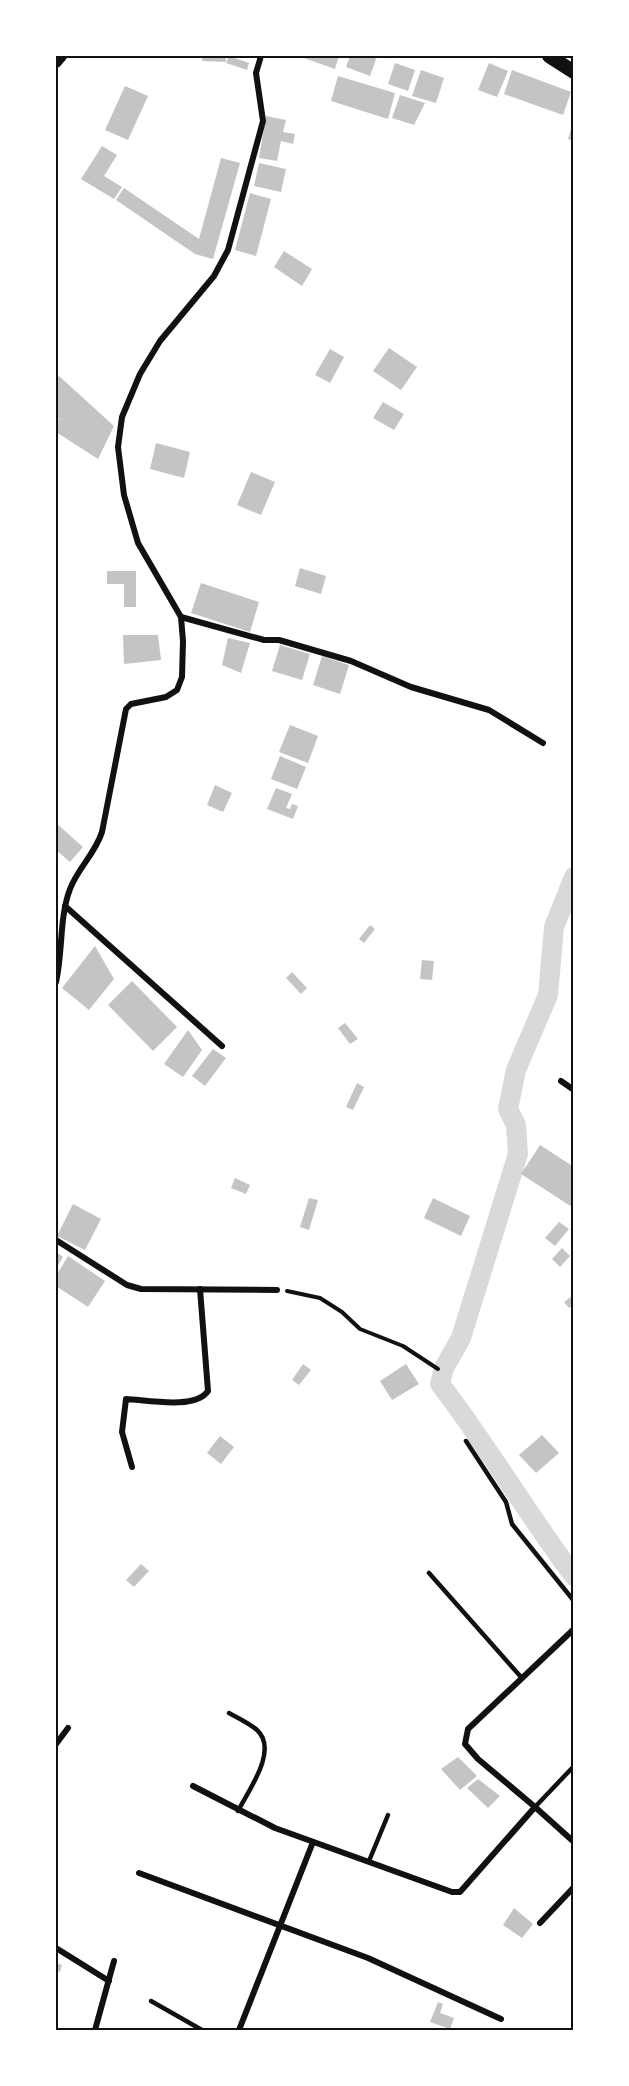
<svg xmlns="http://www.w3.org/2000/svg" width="629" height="2086" font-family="'PT Sans Narrow',sans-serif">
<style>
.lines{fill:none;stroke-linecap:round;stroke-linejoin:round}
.canal{stroke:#d9d9d9;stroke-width:20}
.building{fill:#c4c4c4}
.path{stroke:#111;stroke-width:4}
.service{stroke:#111;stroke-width:4.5}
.minor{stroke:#111;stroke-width:6}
.secondary{stroke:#111;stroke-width:12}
.primary{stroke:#111;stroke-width:14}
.neatline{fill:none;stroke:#111;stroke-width:2}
</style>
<rect width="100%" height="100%" fill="#fff"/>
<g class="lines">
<path class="canal" d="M574,877L554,927L548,995L516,1070L508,1109L516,1125L518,1154L461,1338L444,1368L440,1384C488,1446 527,1514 574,1576"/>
</g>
<g class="building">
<path d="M203,56H226V62L202,61Z"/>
<path d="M229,56L249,63L247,70L226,63Z"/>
<path d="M298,56H339L335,69Z"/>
<path d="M350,56H377L370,76L346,67Z"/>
<path d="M395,63L415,70L408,91L388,84Z"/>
<path d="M489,63L508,71L497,97L478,90Z"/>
<path d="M421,70L444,78L436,103L412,96Z"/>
<path d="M512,70L571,92L563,115L504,94Z"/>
<path d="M338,76L395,93L388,119L331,101Z"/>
<path d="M125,86L148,96L128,140L105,130Z"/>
<path d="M400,95L425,103L414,125L392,118Z"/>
<path d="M266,116L286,120L283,132L295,134L293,144L281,141L277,161L259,158Z"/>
<path d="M573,123H574V141L568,139Z"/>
<path d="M102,146L117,155L104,176L122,187L114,199L81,179Z"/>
<path d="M221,158L240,163L213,259L195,254L116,200L124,188L199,239Z"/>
<path d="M259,163L286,169L281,192L254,186Z"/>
<path d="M250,193L271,199L256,256L235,250Z"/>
<path d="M284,251L312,269L302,286L274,267Z"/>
<path d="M389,348L417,367L401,390L373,371Z"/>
<path d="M330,349L344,357L330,383L315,375Z"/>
<path d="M59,376L114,426L98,459L56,432V423L59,419L56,415V381Z"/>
<path d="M383,402L404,414L394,430L373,418Z"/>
<path d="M156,443L190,452L184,478L150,469Z"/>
<path d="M251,472L275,482L261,515L237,505Z"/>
<path d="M300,568L326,576L321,594L295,586Z"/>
<path d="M107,571H136V607H124V584H107Z"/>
<path d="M201,583L259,602L250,632L191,613Z"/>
<path d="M123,635H158L161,660L124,664Z"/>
<path d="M228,638L250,643L241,673L222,665Z"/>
<path d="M280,645L310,654L302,680L272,671Z"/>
<path d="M322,656L349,665L340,694L313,685Z"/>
<path d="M290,725L318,736L308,763L279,752Z"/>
<path d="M280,756L306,767L297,789L271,779Z"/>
<path d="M215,785L232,793L223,812L207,805Z"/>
<path d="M276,788L292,794L286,808L290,809L292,804L298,806L293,819L267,809Z"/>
<path d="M56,823L83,847L70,862L56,850Z"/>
<path d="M370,925L375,929L364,943L359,939Z"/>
<path d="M95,946L114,979L89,1010L62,988Z"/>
<path d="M422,960L434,961L432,980L420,979Z"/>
<path d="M292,972L307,988L301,994L286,978Z"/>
<path d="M132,981L177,1027L153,1051L108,1005Z"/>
<path d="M345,1023L358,1039L350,1044L338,1028Z"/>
<path d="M188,1030L202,1050L183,1077L164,1064Z"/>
<path d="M213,1049L226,1058L205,1086L192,1076Z"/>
<path d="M357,1083L364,1087L353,1110L346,1107Z"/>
<path d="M540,1145L574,1167L572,1207L521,1174Z"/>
<path d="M235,1178L250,1185L246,1194L231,1188Z"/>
<path d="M309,1198L318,1200L309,1230L300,1227Z"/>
<path d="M433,1198L470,1216L461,1236L424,1218Z"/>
<path d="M73,1204L101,1219L85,1250L57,1236Z"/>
<path d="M559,1222L569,1229L555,1246L545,1238Z"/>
<path d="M562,1248L570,1256L560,1267L552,1259Z"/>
<path d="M56,1252L63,1257L56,1269Z"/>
<path d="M68,1256L105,1281L88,1307L56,1286V1276Z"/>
<path d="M571,1297L574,1304L569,1308L564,1302Z"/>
<path d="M303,1364L311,1370L299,1385L292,1380Z"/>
<path d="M406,1364L419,1384L392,1400L380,1381Z"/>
<path d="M542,1435L559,1453L536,1473L519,1455Z"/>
<path d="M220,1436L234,1447L221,1464L207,1453Z"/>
<path d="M141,1564L149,1571L134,1587L126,1580Z"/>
<path d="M458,1757L477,1776L460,1790L441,1769Z"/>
<path d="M478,1779L500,1796L488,1808L467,1788Z"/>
<path d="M514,1908L533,1924L522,1938L503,1925Z"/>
<path d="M56,1963L62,1965L60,1972L56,1970Z"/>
<path d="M438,2002L443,2004L440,2013L454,2018L450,2029L430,2022Z"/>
</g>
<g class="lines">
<path class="path" d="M287,1291L320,1298L342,1312L360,1329L403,1346L438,1369"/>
<g class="service">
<path d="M466,1441L506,1502L512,1524L574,1601"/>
<path d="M429,1573L521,1677"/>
<path d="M229,1713C238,1718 249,1723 257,1730C279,1750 248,1791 238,1811"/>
<path d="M535,1807L574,1766"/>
<path d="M369,1861L388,1815"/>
<path d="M151,2001L202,2030"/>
</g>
<g class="minor">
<path d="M181,617L264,640H279L351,661L411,687L489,710L543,743"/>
<path d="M65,906L222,1046"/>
<path d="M56,982C63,952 59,918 70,889C78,868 95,854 102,832L126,709L131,704L166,697L177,690L182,677L183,641L181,617L138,543L124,495L118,447L122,417L140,374L160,341L214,276L228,250L263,121L256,73L261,56"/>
<path d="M561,1081L574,1090"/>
<path d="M56,1240L127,1285L141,1289L277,1290"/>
<path d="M132,1467L122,1432L126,1399C147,1400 195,1410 208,1391L200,1289"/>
<path d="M56,1744L68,1728"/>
<path d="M193,1786L275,1828L452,1892H460L535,1807L478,1759L465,1744L468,1729L574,1629"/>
<path d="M535,1807L574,1842"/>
<path d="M139,1873L368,1958L501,2019"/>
<path d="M540,1923L574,1887"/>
<path d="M56,1948L109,1981"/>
<path d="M95,2030L114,1961"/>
<path d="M239,2030L313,1842"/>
</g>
<path class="secondary" d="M56,62L61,56"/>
<path class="primary" d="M549,56L574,72"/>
</g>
<rect width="629" height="2086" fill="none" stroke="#ffffff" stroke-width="114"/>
<rect x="57" y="57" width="515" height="1972" class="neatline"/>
</svg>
